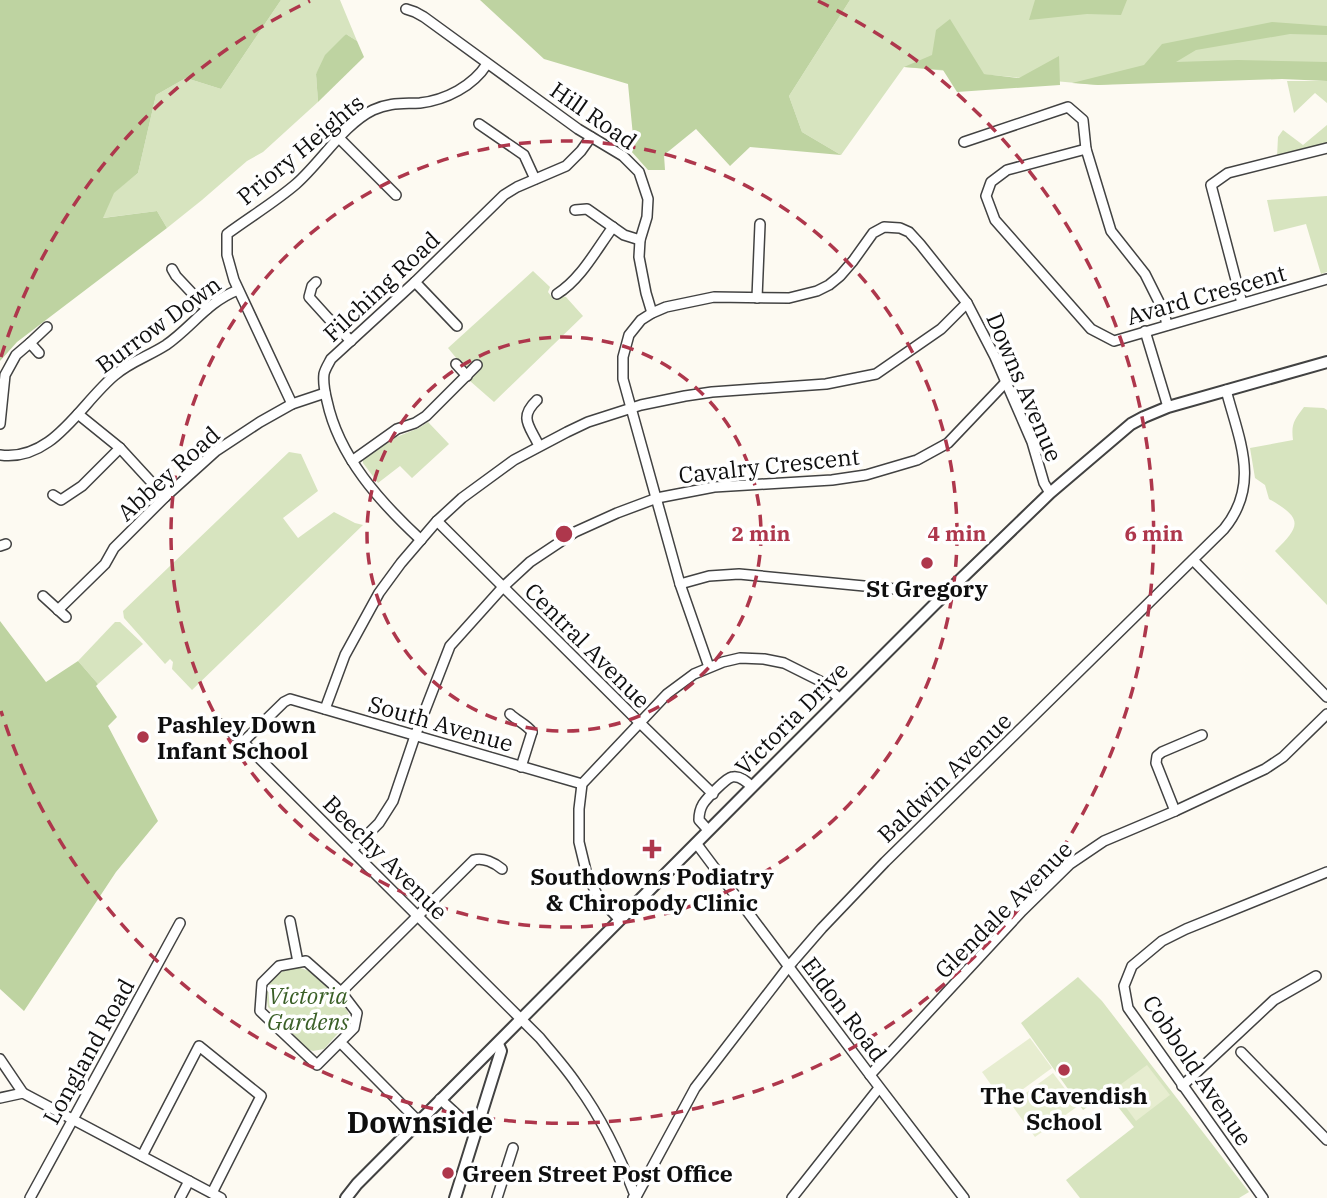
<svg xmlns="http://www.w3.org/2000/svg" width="1327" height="1198" font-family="'IBM Plex Serif',serif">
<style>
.green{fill:#d7e4bf}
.forest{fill:#bed3a1}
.pitch{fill:#e7edd0}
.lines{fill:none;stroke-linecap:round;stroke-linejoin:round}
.minor-casing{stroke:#424242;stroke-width:12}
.tertiary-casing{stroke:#424242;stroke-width:14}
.minor{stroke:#fff;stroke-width:9}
.tertiary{stroke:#fff;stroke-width:10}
.ring{fill:none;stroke:#ae374c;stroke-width:3.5;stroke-dasharray:12 9}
.poi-dot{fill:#ae374c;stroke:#fff;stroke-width:2.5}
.labels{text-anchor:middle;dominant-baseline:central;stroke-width:7;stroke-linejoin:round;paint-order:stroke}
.street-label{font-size:23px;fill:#0f0f0f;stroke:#fff}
.poi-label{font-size:23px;font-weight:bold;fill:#0f0f0f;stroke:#fff}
.park-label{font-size:23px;font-style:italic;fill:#3a5f27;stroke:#fff}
.district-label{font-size:30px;font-weight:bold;fill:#0f0f0f;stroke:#fff}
.centre{fill:#ae374c;stroke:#fff;stroke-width:3.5}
.ring-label{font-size:21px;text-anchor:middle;font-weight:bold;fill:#ae374c;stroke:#fff;stroke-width:7;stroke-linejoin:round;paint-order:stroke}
</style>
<rect width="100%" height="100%" fill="#fdfaf2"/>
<g class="green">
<path d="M281,0H340L357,41L346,34L316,74L318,102L263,152L247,161L202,200L167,228L157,211L102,218L113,193L138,173L156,95L186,78L221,89Z"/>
<path d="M850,0H1327V69L1098,85L904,67L841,155L802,132L789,96Z"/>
<path d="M1287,81H1327V103L1315,93L1294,113Z"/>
<path d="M1327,125V146L1277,157L1278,137L1283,130L1303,145Z"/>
<path d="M1327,196V272L1321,274L1306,224L1274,232L1267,200Z"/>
<path d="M533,271L550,287L548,292L554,300L561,296L566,297L583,316L494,402L470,381L481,369L473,362L466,367L461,364L448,348Z"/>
<path d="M1304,407L1324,408L1327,410V605L1275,551C1302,525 1302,518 1269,499L1265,485L1255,478L1250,448L1293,440C1291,424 1294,420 1304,407Z"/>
<path d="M428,422L449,444L412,478L400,466L378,483L363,463V460L394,438L419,428Z"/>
<path d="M289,452L301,454L318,491L283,518L298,538L334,512L355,523L363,525L192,690L172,669L173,662L170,659L165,664L124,618L123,611Z"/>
<path d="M115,622H120L143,644L98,684L78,661Z"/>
<path d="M298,967L309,971L329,989L347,1010L349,1015L348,1022L324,1049L313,1051L307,1049L268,1007C263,983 274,971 298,967Z"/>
<path d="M1078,977L1102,1001L1249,1192L1239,1198H1080L1066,1180L1134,1127L1107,1093L1083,1110L1021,1023Z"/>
</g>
<g class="forest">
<path d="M0,0H281L221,89L186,78L156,95L138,173L114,193L103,218L157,211L167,228L17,342L0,361Z"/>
<path d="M480,0H850L789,96L802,132L841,155L750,147L730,166L696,129L664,155L665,170H648L631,151L633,136L628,84L544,59Z"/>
<path d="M1035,0H1127L1121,15L1087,14L1029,20Z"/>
<path d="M950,19L984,74L1019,78L1059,56L1060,85L957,92L943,70L904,67L932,55L936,30Z"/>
<path d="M1272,22L1327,26V35L1290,34L1196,50L1176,62L1238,60L1327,62V81L1282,79L1098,85L1072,83L1144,65L1162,44Z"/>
<path d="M346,34L357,41L364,57L318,102L316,74L325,55Z"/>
<path d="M0,621L46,682L78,661L98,684L96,686L117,717L108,726L158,821L116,872L24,1011L0,989Z"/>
</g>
<g class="pitch">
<path d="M1030,1038L1052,1068L1004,1103L982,1072Z"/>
<path d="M1147,1065L1170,1095L1136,1121L1113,1090Z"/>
<path d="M1053,1073L1078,1106L1035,1137L1011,1104Z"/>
</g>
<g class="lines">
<defs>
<g id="minor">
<path d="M406,9L415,12L424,17L578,129L623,156L639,172L648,199L647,217L640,240L639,257L646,293L652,313"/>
<path d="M479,124L524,155L535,179"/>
<path d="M339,138L396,195"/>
<path d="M964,142L1068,107L1083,120L1086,149L1111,231L1145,274L1164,312L1167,325"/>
<path d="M1086,149L1007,170L991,182L986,196L995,220L1091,329L1114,341L1327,279"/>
<path d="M575,210L587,209L624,235L640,240"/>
<path d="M172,269L176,276L207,309"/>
<path d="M316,282L312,286L309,297L328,318L351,341"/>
<path d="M415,282L457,326"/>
<path d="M557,294C581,279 596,250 613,227"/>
<path d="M757,298L760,224"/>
<path d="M1242,303L1211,185L1228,173L1327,148"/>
<path d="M1145,331L1168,407"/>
<path d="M30,343L47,327"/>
<path d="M456,364L467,376"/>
<path d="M537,400C518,418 530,426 539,446"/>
<path d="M292,404L234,280L227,255V234C250,217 275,202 296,184C321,162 344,124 373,110C390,102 403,104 420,103C446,100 473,86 487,64"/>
<path d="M78,414L120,448L165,497"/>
<path d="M0,424L5,375L16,355L30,343L39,353"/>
<path d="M0,455C53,462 80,404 115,375C130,362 149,356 166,345C192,327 207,302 238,290"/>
<path d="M352,461L397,429L415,423L426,416L477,365"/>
<path d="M53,495L61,500L82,486L120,448"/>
<path d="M437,521L639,722L713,794"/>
<path d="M421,540C380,502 339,457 327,401C325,393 323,382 324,374C325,369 329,363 331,359L415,282L504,195L517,187L566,166L581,151L591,137"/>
<path d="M0,546L6,544"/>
<path d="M1193,560L1327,697"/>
<path d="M680,584L709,576L739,574L927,592L941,599"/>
<path d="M43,596L66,617"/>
<path d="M58,610L105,564L114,548L165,497L216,451L260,422L292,404L325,393"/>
<path d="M709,667L680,584L623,379V357L629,335L641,320L652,313L666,307L714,297L789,298L817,291L829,285L840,276L853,261L873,233L884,227L900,228L909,232L920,244L967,303L995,357L1032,442L1044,483L1050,493"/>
<path d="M325,709L345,655L379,593L401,563L437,521L462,498L514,460L567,432L588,422L641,405L685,396L712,392L826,384L876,374L941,329L967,303"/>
<path d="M510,714C517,721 526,724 532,732"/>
<path d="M222,724L243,742L540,1038C553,1054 567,1069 578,1086C603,1120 621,1159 636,1198"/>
<path d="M243,742L284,702L290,699L582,784"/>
<path d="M521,767L532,732"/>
<path d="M1175,811L1156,763L1157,756L1162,752L1202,735"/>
<path d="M708,830L699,820C699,814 700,809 703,804C707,798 726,778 732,777C740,775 747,782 752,787"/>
<path d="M696,843L870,1075L964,1198"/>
<path d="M352,850L379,823L393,801L415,736L450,646L503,587L530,562L575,532L617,513L657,498L714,487L832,480L866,475L917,460L948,443L1006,382"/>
<path d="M619,919L599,898L587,875L579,842V809L582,784L667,694L694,674L723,662L740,658L764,659L784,663L820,681L840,699"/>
<path d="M290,921L298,962"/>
<path d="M341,992L474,860C483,857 495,863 502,869"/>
<path d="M340,1042L354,1028L357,1013L341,992L306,961L279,966L262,983L260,1011L317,1065L340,1042L419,1122"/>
<path d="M1241,1052L1327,1140"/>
<path d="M0,1059L23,1093"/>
<path d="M870,1075L1022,911L1070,864L1104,841L1175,811L1265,769L1283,757L1327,714"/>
<path d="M1182,1086L1274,1000L1316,976"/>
<path d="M0,1098L23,1093L221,1198"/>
<path d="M440,1099L476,1132"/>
<path d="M142,1156L199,1046L261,1096L212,1193"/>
<path d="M30,1198L180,923"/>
<path d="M180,1198L189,1181"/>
<path d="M497,1198L513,1148"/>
<path d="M633,1198L636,1197L695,1088L789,966L822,928L885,862L1224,529C1261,484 1239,440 1226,390"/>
<path d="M792,1198L879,1088"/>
<path d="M1263,1198L1128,1008L1124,986L1132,966L1162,941L1186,929L1327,872"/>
</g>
<g id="tertiary">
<path d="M346,1198L357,1184L752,787L934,605L1050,493L1131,424L1144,417L1168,407L1327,362"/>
<path d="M455,1198L501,1051L498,1044"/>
</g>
</defs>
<use href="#minor" class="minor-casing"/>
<use href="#tertiary" class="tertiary-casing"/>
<use href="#minor" class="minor"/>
<use href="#tertiary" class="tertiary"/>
</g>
<g class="ring">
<circle cx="564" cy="534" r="197"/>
<circle cx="564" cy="534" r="393"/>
<path d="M1 357A590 590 0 0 1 310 1M818 1A590 590 0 1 1 1 711"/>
</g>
<g class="poi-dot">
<circle cx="927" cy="563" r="7"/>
<circle cx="143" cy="737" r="7"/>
<path d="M648.5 838.5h7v7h7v7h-7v7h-7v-7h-7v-7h7z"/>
<circle cx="1064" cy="1070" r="7"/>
<circle cx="448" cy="1173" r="7"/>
</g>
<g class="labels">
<g class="street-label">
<text transform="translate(594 115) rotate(35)">Hill Road</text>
<text transform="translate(300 149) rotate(-40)">Priory Heights</text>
<text transform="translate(381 286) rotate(-43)">Filching Road</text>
<text transform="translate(1206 294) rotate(-16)">Avard Crescent</text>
<text transform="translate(158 324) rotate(-36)">Burrow Down</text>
<text transform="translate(1025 387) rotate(67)">Downs Avenue</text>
<text transform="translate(769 465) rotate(-6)">Cavalry Crescent</text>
<text transform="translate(168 473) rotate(-42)">Abbey Road</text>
<text transform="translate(588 645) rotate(45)">Central Avenue</text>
<text transform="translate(791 718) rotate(-45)">Victoria Drive</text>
<text transform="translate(441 723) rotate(16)">South Avenue</text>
<text transform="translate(944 777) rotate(-44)">Baldwin Avenue</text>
<text transform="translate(386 857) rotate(45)">Beechy Avenue</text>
<text transform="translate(1003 909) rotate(-45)">Glendale Avenue</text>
<text transform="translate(845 1009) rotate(53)">Eldon Road</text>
<text transform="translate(88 1051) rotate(-61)">Longland Road</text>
<text transform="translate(1198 1070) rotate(56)">Cobbold Avenue</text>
</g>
<g class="poi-label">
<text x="927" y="588">St Gregory</text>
<text x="157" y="724" text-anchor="start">Pashley Down<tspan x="157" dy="26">Infant School</tspan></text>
<text x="652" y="876">Southdowns Podiatry<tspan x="652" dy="26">&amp; Chiropody Clinic</tspan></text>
<text x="1064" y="1095">The Cavendish<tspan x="1064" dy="26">School</tspan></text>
<text x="462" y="1173" text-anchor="start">Green Street Post Office</text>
</g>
<g class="park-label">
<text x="308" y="995">Victoria<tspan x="308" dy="26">Gardens</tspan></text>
</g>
<g class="district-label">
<text x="420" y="1121">Downside</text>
</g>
</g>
<circle cx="564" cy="534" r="10" class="centre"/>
<g class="ring-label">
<text x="761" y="541">2 min</text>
<text x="957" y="541">4 min</text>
<text x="1154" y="541">6 min</text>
</g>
</svg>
